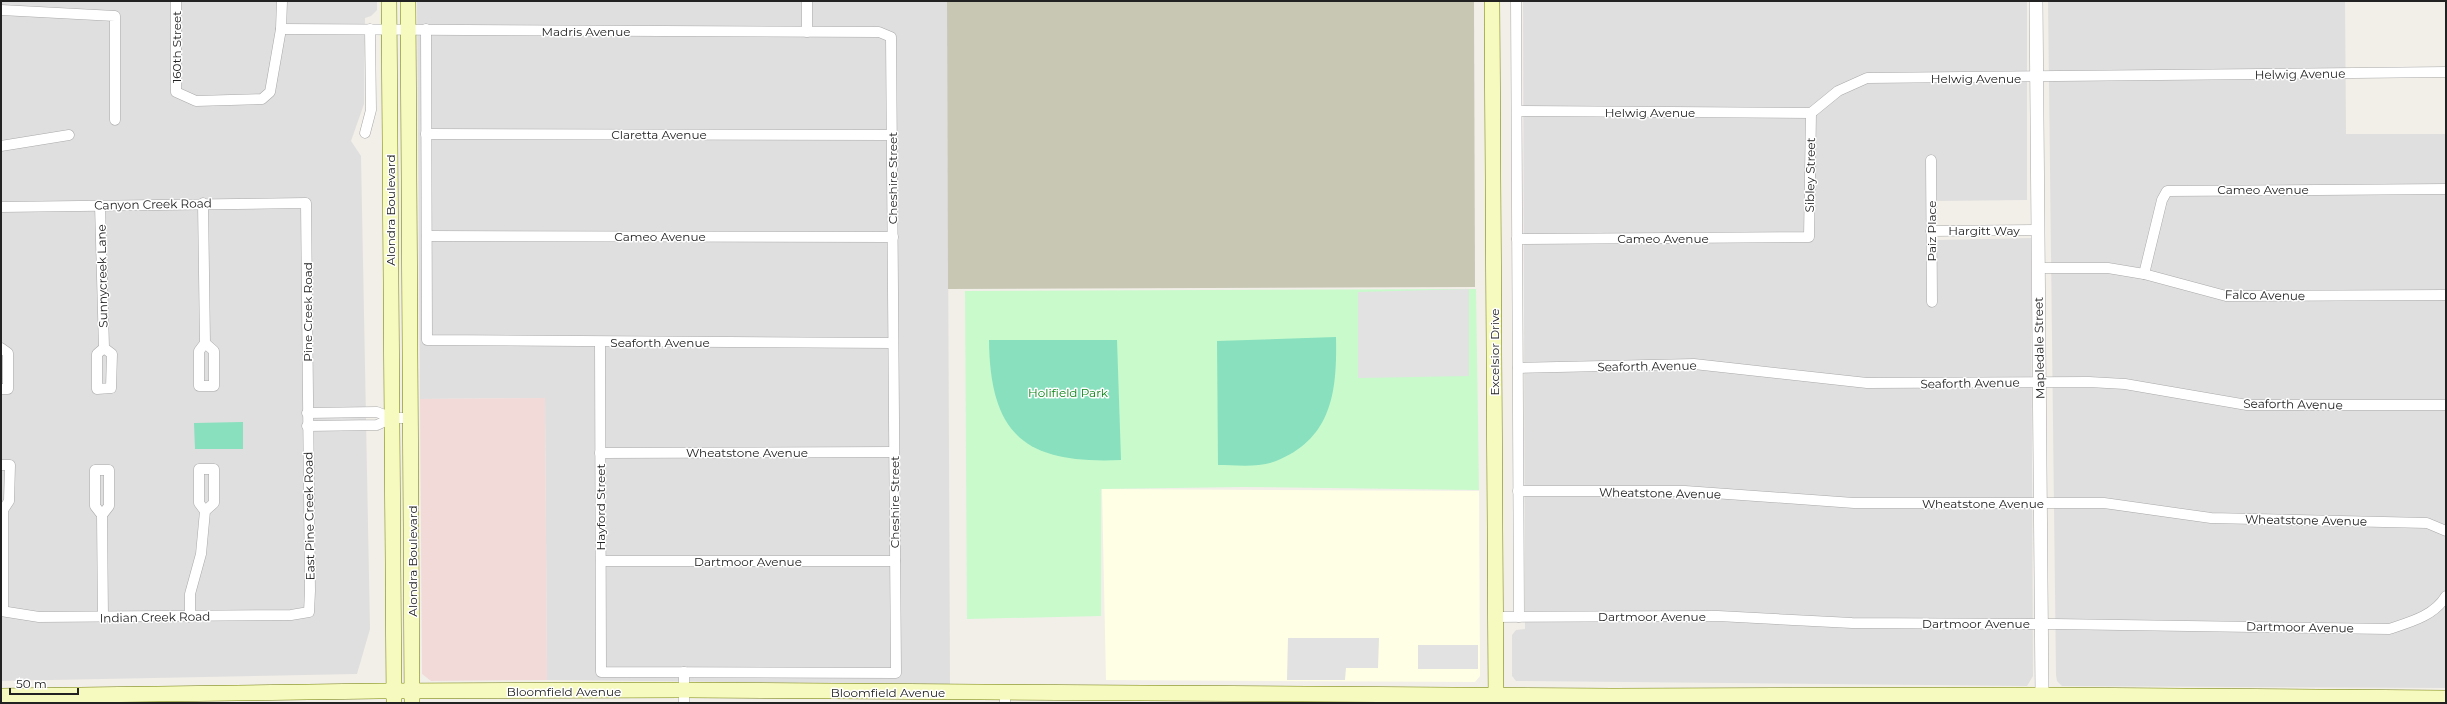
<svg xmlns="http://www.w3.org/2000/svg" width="2447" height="704" font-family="Montserrat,sans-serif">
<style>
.residential{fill:#e0dfdf}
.commercial{fill:#f2dad9}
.education{fill:#ffffe5}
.construction{fill:#c7c7b4}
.park{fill:#c8facc}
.pitch{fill:#88e0be}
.parking{fill:#e2e2e2}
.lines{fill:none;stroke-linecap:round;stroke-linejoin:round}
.minor-casing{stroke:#a9a9a9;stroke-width:11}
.tertiary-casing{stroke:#a9a9a9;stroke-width:14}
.secondary-casing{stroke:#707d05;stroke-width:16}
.minor{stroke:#fff;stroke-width:10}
.tertiary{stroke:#fff;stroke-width:13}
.secondary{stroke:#f7fabf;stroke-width:15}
.labels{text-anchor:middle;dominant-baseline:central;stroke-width:3;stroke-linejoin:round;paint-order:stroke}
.street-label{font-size:12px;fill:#222;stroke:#fff}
.park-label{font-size:12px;fill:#0c8416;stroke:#fff}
</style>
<rect width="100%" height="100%" fill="#f2efe9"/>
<g class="residential">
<path d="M1,1H377V10L371,16L365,18L364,104L351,141L361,156L370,629L357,674L1,681Z"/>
<path d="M417,1H947L950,684L547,680L545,398L420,399Z"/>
<path d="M1523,1H2027V200L1937,201V240L2031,238L2033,676L2027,686L1516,681L1512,676V635L1516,630L1525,629Z"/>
<path d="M2048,1H2345L2346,134H2446V688L2062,686L2057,681L2056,675Z"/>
</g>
<path class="commercial" d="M545,398L547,680L431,681L422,674L420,399Z"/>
<path class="education" d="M1102,489L1479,491L1480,676L1475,682L1106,680Z"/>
<path class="construction" d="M947,1H1474L1475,287L948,289Z"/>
<path class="park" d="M1476,289L1479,490L1243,487L1101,489V616L967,619L965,291Z"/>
<g class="pitch">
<path d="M1336,337C1337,390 1333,438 1276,461C1259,468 1235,465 1218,465L1217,341Z"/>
<path d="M989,340H1117L1121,460C1027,464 990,437 989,340Z"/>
<path d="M243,422V449H195L194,423Z"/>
</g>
<g class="parking">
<path d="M1469,289V376L1358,378V292Z"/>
<path d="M1288,638H1379L1378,668H1346L1345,680H1287Z"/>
<rect x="1418" y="645" width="60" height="24"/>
</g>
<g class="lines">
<defs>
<g id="minor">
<path d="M176,1V92L196,101L262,99L270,92L281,29L282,1"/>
<path d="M807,1V32"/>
<path d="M1516,1L1519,617"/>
<path d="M1,10L115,16V120"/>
<path d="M281,29L879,32L891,37L896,673L601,672L600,342"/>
<path d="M426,29L427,340L893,343"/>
<path d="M1517,111L1811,113L1838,91L1867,78L2446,72"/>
<path d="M365,133L371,110L370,29"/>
<path d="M426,134L892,135"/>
<path d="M1,146L69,135"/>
<path d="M1931,160L1932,302"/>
<path d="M203,203L205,343L199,351V386H214V351L205,343"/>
<path d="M100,205L104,348L112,354L111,388L97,389V354L104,348"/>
<path d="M1,207L306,203L310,591L309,612L291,615L39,617L1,611"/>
<path d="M1931,231L2038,230"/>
<path d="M427,236L893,237"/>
<path d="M1517,239L1809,237L1811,113"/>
<path d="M2038,268H2108L2144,274L2226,296L2446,295"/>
<path d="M2144,274L2162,200L2167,191L2446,189"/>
<path d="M1,348L8,353V389H1"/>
<path d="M1518,368L1694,364L1867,383L2089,382L2125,384L2247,405H2446"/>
<path d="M307,413L377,412L392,418H411"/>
<path d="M307,426L377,425L392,418"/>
<path d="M600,453L894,452"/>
<path d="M1,465H10L9,501L3,510V611"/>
<path d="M1518,491H1685L1854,503H2104L2211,518L2427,523L2446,531"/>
<path d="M102,515L95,506V470H109V506L102,515L103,618"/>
<path d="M601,561H895"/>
<path d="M190,617V594L201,554L205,511L214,503V469H199V503L205,511"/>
<path d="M1495,617L1718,616L1852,623L2054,624L2389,629C2410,622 2434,616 2446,596"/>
<path d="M684,703V672"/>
<path d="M1005,703V693"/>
</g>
<path id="tertiary" d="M2036,1L2042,695"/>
<g id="secondary">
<path d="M389,1L394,703"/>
<path d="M408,1L412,703"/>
<path d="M1492,1L1496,703"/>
<path d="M1,696L379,691L684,690L1613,696L2042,695L2446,698"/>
</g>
</defs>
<use href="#minor" class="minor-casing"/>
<use href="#tertiary" class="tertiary-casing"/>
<use href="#secondary" class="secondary-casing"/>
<use href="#minor" class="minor"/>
<use href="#tertiary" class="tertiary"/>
<use href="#secondary" class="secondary"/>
</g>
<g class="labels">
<g class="street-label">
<text x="586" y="31">Madris Avenue</text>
<text transform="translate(176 47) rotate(-90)">160th Street</text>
<text transform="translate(2300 74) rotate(-1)">Helwig Avenue</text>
<text x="1976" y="78">Helwig Avenue</text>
<text x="1650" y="112">Helwig Avenue</text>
<text x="659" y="134">Claretta Avenue</text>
<text transform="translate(1810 175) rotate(-89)">Sibley Street</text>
<text transform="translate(892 178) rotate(-90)">Cheshire Street</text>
<text x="2263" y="189">Cameo Avenue</text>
<text transform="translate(153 204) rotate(-1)">Canyon Creek Road</text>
<text transform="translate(390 210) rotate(-90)">Alondra Boulevard</text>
<text x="1984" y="230">Hargitt Way</text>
<text transform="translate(1931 231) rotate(-90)">Paiz Place</text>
<text x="660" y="236">Cameo Avenue</text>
<text x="1663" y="238">Cameo Avenue</text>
<text transform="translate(102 276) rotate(-91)">Sunnycreek Lane</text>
<text transform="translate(2265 295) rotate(1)">Falco Avenue</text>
<text transform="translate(307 312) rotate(-90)">Pine Creek Road</text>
<text x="660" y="342">Seaforth Avenue</text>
<text transform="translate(2039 348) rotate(-91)">Mapledale Street</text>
<text transform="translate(1494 352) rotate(-90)">Excelsior Drive</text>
<text transform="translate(1647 366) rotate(-1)">Seaforth Avenue</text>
<text transform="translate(1970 383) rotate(-1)">Seaforth Avenue</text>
<text transform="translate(2293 404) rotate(1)">Seaforth Avenue</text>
<text x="747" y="452">Wheatstone Avenue</text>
<text transform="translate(1660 493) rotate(1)">Wheatstone Avenue</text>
<text transform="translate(894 502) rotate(-90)">Cheshire Street</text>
<text x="1983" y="503">Wheatstone Avenue</text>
<text transform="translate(600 507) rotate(-90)">Hayford Street</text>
<text transform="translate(309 516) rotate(-91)">East Pine Creek Road</text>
<text transform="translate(2306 520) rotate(1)">Wheatstone Avenue</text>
<text transform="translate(412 561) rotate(-90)">Alondra Boulevard</text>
<text x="748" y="561">Dartmoor Avenue</text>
<text x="1652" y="616">Dartmoor Avenue</text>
<text transform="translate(155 617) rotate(-1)">Indian Creek Road</text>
<text x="1976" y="623">Dartmoor Avenue</text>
<text transform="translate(2300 627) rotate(1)">Dartmoor Avenue</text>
<text x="564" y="691">Bloomfield Avenue</text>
<text x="888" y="692">Bloomfield Avenue</text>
</g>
<g class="park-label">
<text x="1068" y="392">Holifield Park</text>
</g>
</g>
<rect width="2447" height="704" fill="none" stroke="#222222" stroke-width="4"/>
<path d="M10 688v6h68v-6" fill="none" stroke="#222222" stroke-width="2"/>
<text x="16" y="688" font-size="12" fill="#222222" stroke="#ffffff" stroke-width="3" paint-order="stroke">50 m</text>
</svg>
